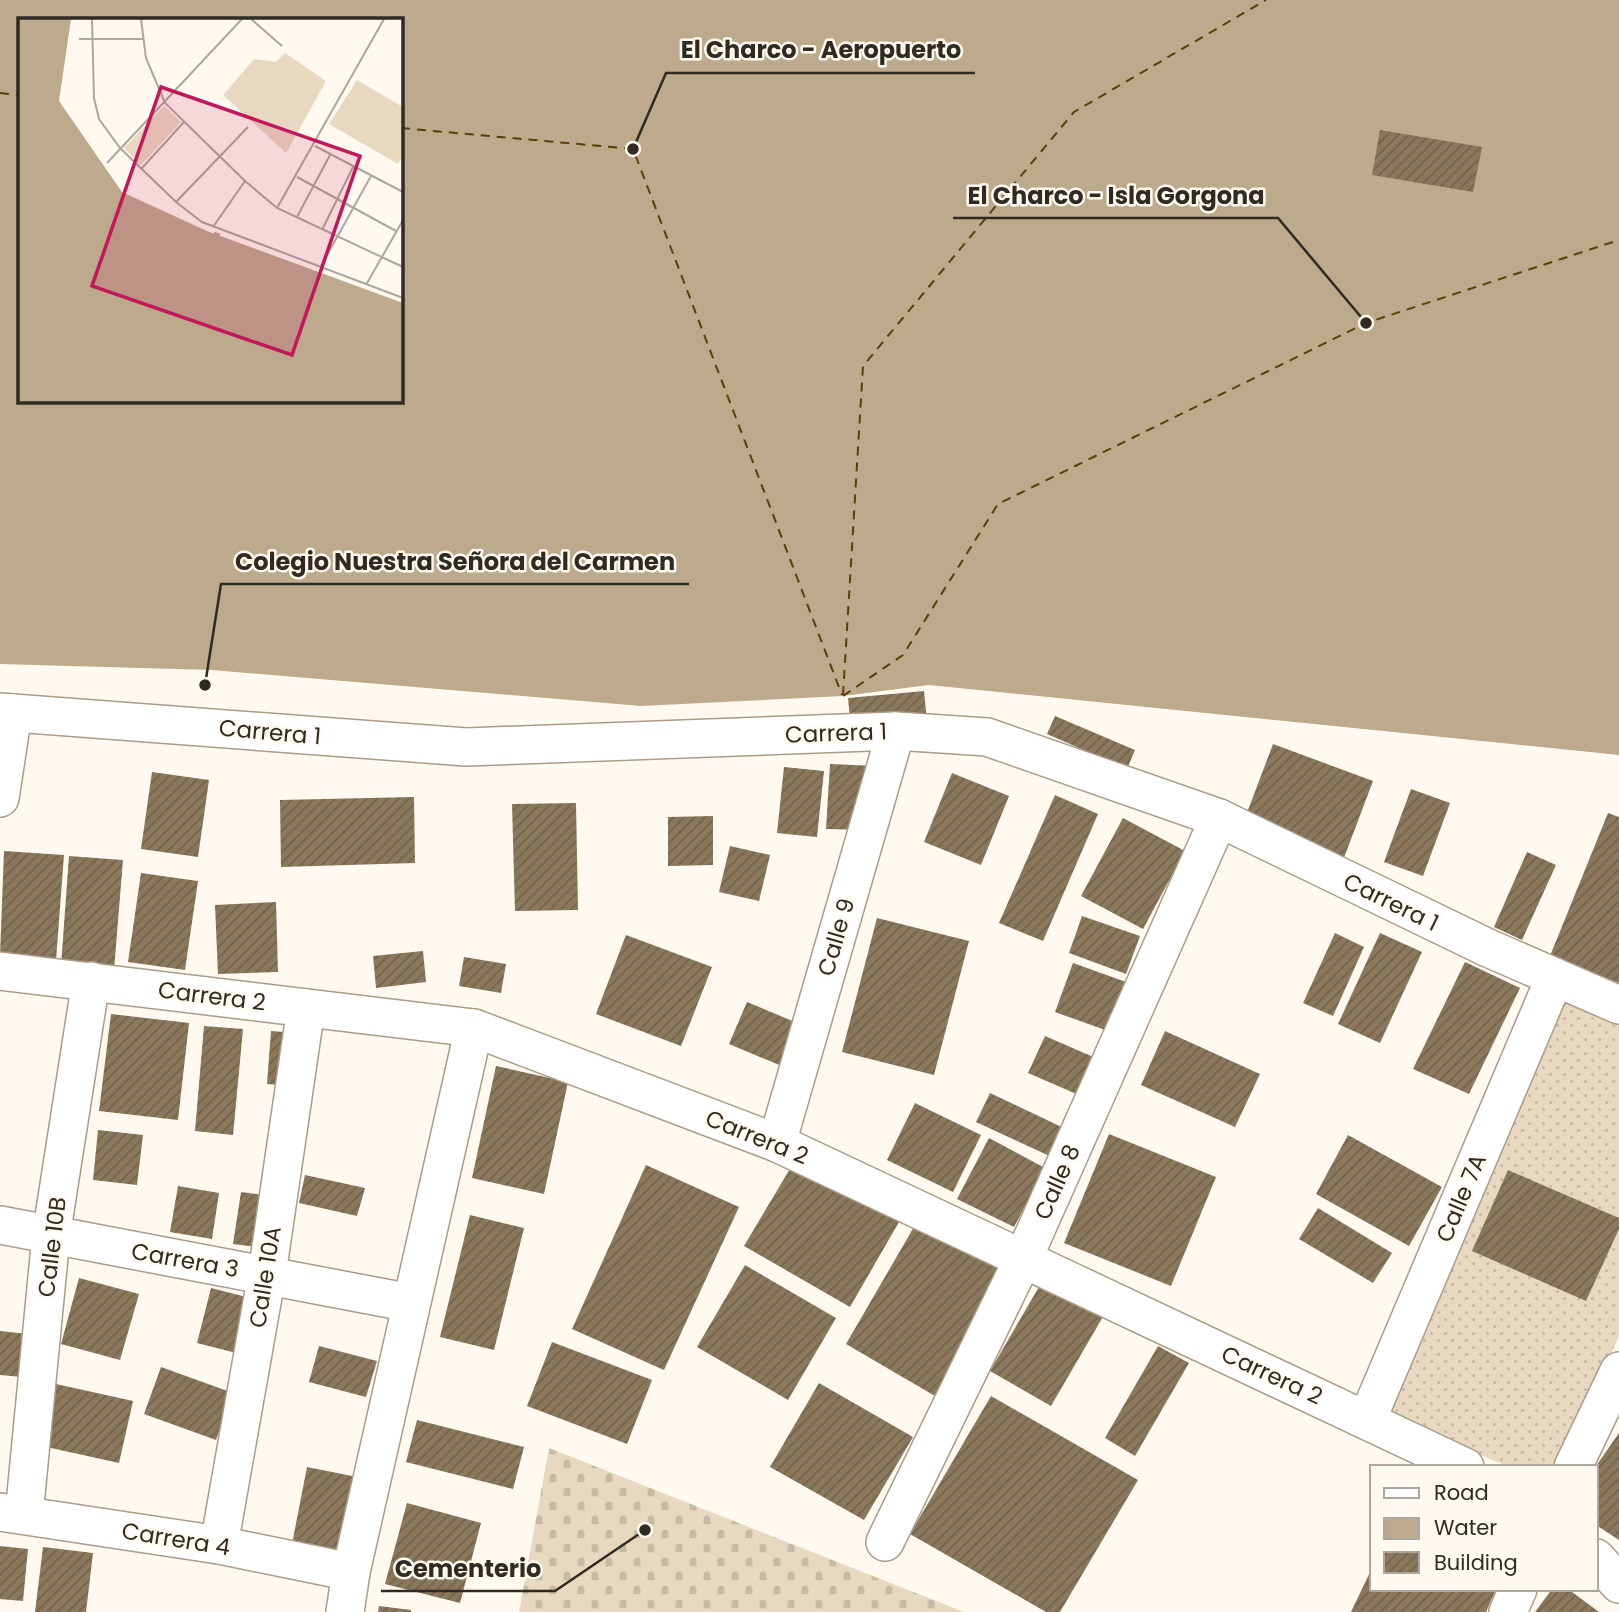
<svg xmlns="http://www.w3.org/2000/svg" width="1619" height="1612" font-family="Poppins,sans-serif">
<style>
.grass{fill:url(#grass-dots)}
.cemetery{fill:url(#cemetery-stones)}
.water{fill:#bda98c;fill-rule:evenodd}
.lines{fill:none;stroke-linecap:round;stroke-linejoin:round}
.ferry{stroke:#5b3e08;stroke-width:2;stroke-dasharray:9 7;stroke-linecap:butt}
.building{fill:url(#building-hatch)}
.minor-casing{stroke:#aa9c88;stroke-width:40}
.minor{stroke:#fff;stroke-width:37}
.labels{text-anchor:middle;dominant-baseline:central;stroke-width:5;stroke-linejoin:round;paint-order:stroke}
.street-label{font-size:23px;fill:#2f2a22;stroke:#fff9f0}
.inset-river{fill:none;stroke:#bda98c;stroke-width:3.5}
.inset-road{fill:none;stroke:#aca69e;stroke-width:2}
.view{fill:#c2185b;fill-opacity:0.15;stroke:#c2185b;stroke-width:3.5}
.inset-edge{fill:none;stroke:#2f2a22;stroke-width:3.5}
.leader{fill:none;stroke:#2f2a22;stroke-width:2.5}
.callout-dot{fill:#2f2a22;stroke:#fff9f0;stroke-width:2.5}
.callout-label{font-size:24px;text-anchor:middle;font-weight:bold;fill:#2f2a22;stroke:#fff9f0;stroke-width:5;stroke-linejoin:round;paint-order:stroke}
</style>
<defs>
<pattern id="grass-dots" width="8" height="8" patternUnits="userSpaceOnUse" patternTransform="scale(1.75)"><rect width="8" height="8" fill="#e8d8c0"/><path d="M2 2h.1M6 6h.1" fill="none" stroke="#c7baa5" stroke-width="1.8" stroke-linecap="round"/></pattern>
<pattern id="cemetery-stones" width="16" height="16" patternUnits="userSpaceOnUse" patternTransform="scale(1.75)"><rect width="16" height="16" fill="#e8d8c0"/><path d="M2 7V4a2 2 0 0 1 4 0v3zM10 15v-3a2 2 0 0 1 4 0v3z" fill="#c7baa5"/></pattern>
<pattern id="building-hatch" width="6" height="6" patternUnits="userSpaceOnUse" patternTransform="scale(1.75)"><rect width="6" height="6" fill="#8b785c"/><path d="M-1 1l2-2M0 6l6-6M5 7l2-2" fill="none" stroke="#72634c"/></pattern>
</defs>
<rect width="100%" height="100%" fill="#fff9f0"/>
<path class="grass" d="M1566,999L1619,1025V1336L1561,1467H1509L1384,1414Z"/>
<path class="cemetery" d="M549,1448L964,1612H519Z"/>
<path class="water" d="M0,0H1619V755L929,685L843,696L641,706L212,670L0,664ZM19,19H401V401H19Z"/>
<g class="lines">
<g class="ferry">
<path d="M0,93L19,95"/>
<path d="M401,128L633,149L842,695"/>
<path d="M843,695L863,366L1074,112L1266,0"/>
<path d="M843,696L903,655L998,504L1366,323L1619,240"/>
</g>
</g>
<g class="building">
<path d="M1380,130L1482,147L1473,192L1372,175Z"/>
<path d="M924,691L927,721L851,729L848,698Z"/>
<path d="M1055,716L1135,750L1127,769L1047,734Z"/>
<path d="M1273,744L1373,781L1342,863L1242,826Z"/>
<path d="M830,764L876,766L872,830L826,829Z"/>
<path d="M784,767L824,771L817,837L777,833Z"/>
<path d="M152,772L209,780L198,857L141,849Z"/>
<path d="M952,773L1009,796L981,865L924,842Z"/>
<path d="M1411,789L1450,803L1423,876L1384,862Z"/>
<path d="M1055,795L1098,814L1043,941L999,923Z"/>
<path d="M414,797L415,863L281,867L280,800Z"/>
<path d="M576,803L578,910L515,911L512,804Z"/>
<path d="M1608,813L1619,817V983L1550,956Z"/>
<path d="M713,816V865L668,866V817Z"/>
<path d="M1123,818L1185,851L1143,929L1081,896Z"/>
<path d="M730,846L770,855L759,901L719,892Z"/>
<path d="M4,851L64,855L56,960L0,955Z"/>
<path d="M1527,852L1556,865L1522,940L1494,927Z"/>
<path d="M69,856L123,860L114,970L61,966Z"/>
<path d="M141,873L198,881L185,970L128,962Z"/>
<path d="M276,902L278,972L218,974L215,905Z"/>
<path d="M1082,916L1140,936L1126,974L1069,953Z"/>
<path d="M877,918L969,941L934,1075L842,1052Z"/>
<path d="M1335,933L1364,947L1333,1016L1303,1003Z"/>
<path d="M1380,933L1422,952L1380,1043L1338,1024Z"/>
<path d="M626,935L712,967L681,1046L596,1014Z"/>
<path d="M423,951L426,982L376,988L373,956Z"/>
<path d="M464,957L506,964L501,993L459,986Z"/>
<path d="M1465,962L1520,988L1469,1094L1413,1069Z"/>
<path d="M1073,963L1126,982L1108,1031L1055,1012Z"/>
<path d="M747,1002L802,1025L784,1067L729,1044Z"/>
<path d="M111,1014L189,1023L178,1120L99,1111Z"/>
<path d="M204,1026L243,1029L233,1135L195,1131Z"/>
<path d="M271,1031L297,1033L293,1086L267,1084Z"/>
<path d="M1165,1031L1260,1074L1235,1127L1141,1085Z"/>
<path d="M1045,1036L1098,1059L1081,1096L1028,1073Z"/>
<path d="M496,1066L568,1082L544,1194L472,1178Z"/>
<path d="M990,1093L1070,1131L1056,1159L976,1122Z"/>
<path d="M915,1103L981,1135L953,1192L887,1160Z"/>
<path d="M98,1130L143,1135L137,1185L93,1180Z"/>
<path d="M1109,1134L1216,1177L1171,1286L1064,1243Z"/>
<path d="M1348,1135L1442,1187L1409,1246L1316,1194Z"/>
<path d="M989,1138L1045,1168L1014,1227L957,1199Z"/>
<path d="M794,1162L899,1222L850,1307L744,1246Z"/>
<path d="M646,1165L739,1207L664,1370L572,1329Z"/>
<path d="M1508,1170L1619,1218V1229L1586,1301L1472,1251Z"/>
<path d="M305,1175L365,1188L357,1216L299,1203Z"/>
<path d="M178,1186L219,1193L212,1239L170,1232Z"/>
<path d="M241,1192L273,1196L265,1248L233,1244Z"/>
<path d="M1318,1208L1392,1253L1373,1283L1299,1239Z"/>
<path d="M470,1215L524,1228L494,1350L440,1337Z"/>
<path d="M918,1220L1008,1272L935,1396L846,1344Z"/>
<path d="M745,1265L836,1318L788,1400L697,1347Z"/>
<path d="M79,1278L139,1294L120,1360L61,1344Z"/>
<path d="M1043,1280L1104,1315L1051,1406L990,1371Z"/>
<path d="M211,1288L258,1300L244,1355L197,1343Z"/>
<path d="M0,1331L27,1334L22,1377L0,1375Z"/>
<path d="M552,1342L652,1380L627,1444L527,1406Z"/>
<path d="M319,1346L377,1361L366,1397L309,1382Z"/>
<path d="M1158,1346L1189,1363L1135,1456L1105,1438Z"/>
<path d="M161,1367L233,1393L216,1440L144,1414Z"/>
<path d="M819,1383L913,1437L864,1520L770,1467Z"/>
<path d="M56,1384L133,1401L119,1463L42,1446Z"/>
<path d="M991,1396L1138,1480L1060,1612H1046L910,1534Z"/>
<path d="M417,1420L524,1447L513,1489L406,1462Z"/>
<path d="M1619,1433V1540L1596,1525V1466Z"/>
<path d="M307,1467L362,1478L347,1554L292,1544Z"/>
<path d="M407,1503L481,1523L460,1603L385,1584Z"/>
<path d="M0,1546L28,1549L23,1601L0,1599Z"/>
<path d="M43,1547L93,1553L86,1612H35Z"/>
<path d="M1372,1568V1589H1496L1486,1612H1351Z"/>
<path d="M1552,1589H1568L1599,1612H1535Z"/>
<path d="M379,1606L411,1610V1612H378Z"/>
</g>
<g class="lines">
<defs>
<g id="minor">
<path d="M0,712L466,747L896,731L987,737L1219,818L1488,948L1619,1005"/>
<path d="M0,798L13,713"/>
<path d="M0,971L474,1028L777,1143L1465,1467"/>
<path d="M777,1143L896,731"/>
<path d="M0,1225L411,1303"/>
<path d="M1367,1420L1555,977"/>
<path d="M1573,1467L1619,1371"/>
<path d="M0,1512L219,1545L351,1572"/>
<path d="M24,1515L51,1236L91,981"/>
<path d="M885,1542L1023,1259L1219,818"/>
<path d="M219,1545L267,1274L306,1008"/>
<path d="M1596,1558L1619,1584"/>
<path d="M345,1612L351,1572L474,1028"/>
<path d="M1508,1612L1518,1589"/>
</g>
</defs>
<use href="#minor" class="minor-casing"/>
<use href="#minor" class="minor"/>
</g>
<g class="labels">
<g class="street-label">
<text transform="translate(270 732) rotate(5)">Carrera 1</text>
<text transform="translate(836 733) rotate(-2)">Carrera 1</text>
<text transform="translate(1391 902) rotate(26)">Carrera 1</text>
<text transform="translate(836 937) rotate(-74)">Calle 9</text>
<text transform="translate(212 996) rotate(7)">Carrera 2</text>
<text transform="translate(757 1137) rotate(22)">Carrera 2</text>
<text transform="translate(1057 1182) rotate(-66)">Calle 8</text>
<text transform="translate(1461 1198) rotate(-67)">Calle 7A</text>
<text transform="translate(52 1247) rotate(-83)">Calle 10B</text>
<text transform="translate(185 1260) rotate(10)">Carrera 3</text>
<text transform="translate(265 1277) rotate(-81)">Calle 10A</text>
<text transform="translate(1272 1375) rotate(25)">Carrera 2</text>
<text transform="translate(176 1539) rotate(9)">Carrera 4</text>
</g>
</g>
<g transform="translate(18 18)">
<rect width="385" height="385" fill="#fff9f0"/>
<path d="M146,88L163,104L123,147L106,130Z" fill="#e8d8c0"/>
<path d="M267,35L308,63L268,135L205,77L236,41L258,44Z" fill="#e8d8c0"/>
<path d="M339,62L385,89V137L380,146L311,106Z" fill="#e8d8c0"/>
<path d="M0,1H53L41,83L104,174L189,213L385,285V384H0Z" fill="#bda98c"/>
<path class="inset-river" d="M0,172L31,237L119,239L172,232L199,215M200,215L202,291L385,373M0,304L146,277L183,255L199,216"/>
<path class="inset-road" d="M74,1L76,80L81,101L102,130L158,184L184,204L385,280M123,1L128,40L147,85L227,163L259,190L385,249M233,1L264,28M61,21H125M297,128L385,174M89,145L224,1M124,150L166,104M279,159L378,213M158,184L230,109M259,190L366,1M279,199L312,137M195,209L227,163M304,212L335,149M303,248L353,158M348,267L385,202"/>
<path class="view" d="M143,69L342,138L274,337L74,268Z"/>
<rect width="385" height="385" class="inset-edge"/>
</g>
<path class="leader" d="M633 149L666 73H975M1366 323L1278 218H953M205 685L221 584H689M645 1530L555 1591H381"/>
<g class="callout-dot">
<circle cx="633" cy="149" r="7"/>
<circle cx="1366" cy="323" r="7"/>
<circle cx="205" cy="685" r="7"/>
<circle cx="645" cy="1530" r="7"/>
</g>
<g class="callout-label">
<text x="821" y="58">El Charco - Aeropuerto</text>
<text x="1116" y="204">El Charco - Isla Gorgona</text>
<text x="455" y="570">Colegio Nuestra Señora del Carmen</text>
<text x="468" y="1577">Cementerio</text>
</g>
<rect x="1370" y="1465" width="228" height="126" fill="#fff9f0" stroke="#aca69e" stroke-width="2"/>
<rect x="1384" y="1488" width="35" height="10" fill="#ffffff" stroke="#aca69e" stroke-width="2"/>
<text x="1434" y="1500" font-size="21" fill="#2f2a22">Road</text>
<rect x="1384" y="1518" width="35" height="21" fill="#bda98c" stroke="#aca69e" stroke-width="2"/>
<text x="1434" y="1535" font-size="21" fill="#2f2a22">Water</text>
<rect x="1384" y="1552" width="35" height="21" fill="url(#building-hatch)" stroke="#aca69e" stroke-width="2"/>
<text x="1434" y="1570" font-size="21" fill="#2f2a22">Building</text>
</svg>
